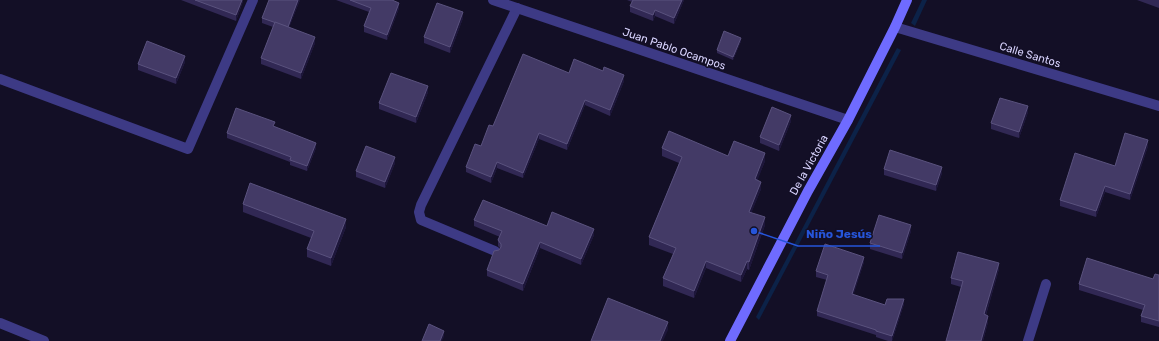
<svg xmlns="http://www.w3.org/2000/svg" width="1159" height="341" font-family="Rubik,sans-serif">
<style>
.water{fill:#0c2248}
.lines{fill:none;stroke-linecap:round;stroke-linejoin:round}
.minor{stroke:#3d3a85;stroke-width:10}
.tertiary{stroke:#3d3a85;stroke-width:10}
.secondary{stroke:#6f6bff;stroke-width:10}
.wall{fill:#312854}
.shaded-wall{fill:#1d163a}
.building{fill:#433a66;stroke:#5a527e}
.labels{text-anchor:middle;dominant-baseline:central;stroke-width:3;stroke-linejoin:round;paint-order:stroke}
.street-label{font-size:11px;fill:#d9d4ff;stroke:#130f26}
.leader{fill:none;stroke:#2655da;stroke-width:1.5}
.callout-dot{fill:#2655da;stroke:#130f26;stroke-width:1.5}
.callout-label{font-size:12px;text-anchor:middle;font-weight:bold;fill:#2655da;stroke:#130f26;stroke-width:3;stroke-linejoin:round;paint-order:stroke}
</style>
<rect width="100%" height="100%" fill="#130f26"/>
<g class="water">
<path d="M922,0H927L915,26L911,23Z"/>
<path d="M897,48L901,50L759,320L756,317Z"/>
</g>
<g class="lines">
<g class="minor">
<path d="M895,27L1159,106"/>
<path d="M0,79L188,149L253,0"/>
<path d="M495,251L421,220L419,212L421,205L517,8"/>
<path d="M0,323L44,341"/>
<path d="M1028,341L1046,284"/>
</g>
<path class="tertiary" d="M493,0L848,120"/>
<path class="secondary" d="M730,341L808,191L848,120L895,27L907,0"/>
</g>
<g class="wall">
<path d="M181,0H243V1L236,21Z"/>
<path d="M300,0L289,27L315,43L301,79L261,64V58L273,27L262,23V18Z"/>
<path d="M336,0H392L399,8L387,40L364,32V26L369,12Z"/>
<path d="M627,0H684L674,24L655,16L653,21L630,12V6L632,2Z"/>
<path d="M1137,0H1159V8Z"/>
<path d="M463,18L450,53L424,43V37Z"/>
<path d="M741,41L733,60L717,53V50Z"/>
<path d="M185,62L176,84L138,70V64Z"/>
<path d="M569,73L624,81L610,116L585,105L567,150L539,139L523,178L497,168L491,183L466,172V167L481,146L493,126Z"/>
<path d="M428,92L416,123L379,109V103Z"/>
<path d="M1028,112L1019,138L991,129V123Z"/>
<path d="M791,121L779,151L760,143V137Z"/>
<path d="M275,127L316,148L307,171L290,165V162L227,138V133Z"/>
<path d="M1148,146L1130,200L1105,192L1096,217L1060,206V200L1115,166Z"/>
<path d="M662,148L728,156L765,161L757,180L761,189L751,213L765,225L749,270L747,269L741,282L706,268L694,298L663,286V278L673,254L649,245V237L679,163L662,156Z"/>
<path d="M395,163L385,188L356,177V171Z"/>
<path d="M884,169L942,173L936,191L884,175Z"/>
<path d="M243,204L346,227L331,266L307,257V249L311,238L243,212Z"/>
<path d="M474,220L547,226L594,235L581,265L540,248L523,291L487,276V270L500,248L498,246V240L500,237L474,226Z"/>
<path d="M911,231L902,259L870,249V243Z"/>
<path d="M864,262L853,295L885,305L904,304L892,341H888L876,337V335L817,316V311L827,280L816,277V271Z"/>
<path d="M999,269L986,315L988,322L983,341H946L961,287L951,284V278Z"/>
<path d="M1159,275V327L1141,322V316L1143,310L1079,290V284L1153,279Z"/>
</g>
<g class="shaded-wall">
<path d="M242,0H243V1L236,21V15Z"/>
<path d="M298,0H300L287,33V27Z"/>
<path d="M682,0H684L674,24V18Z"/>
<path d="M399,3V8L387,40V35Z"/>
<path d="M655,10V16L653,21V15Z"/>
<path d="M463,12V18L450,53V47Z"/>
<path d="M315,37V43L301,79V73Z"/>
<path d="M741,38V41L733,60V57Z"/>
<path d="M185,56V62L176,84V78Z"/>
<path d="M624,75V81L610,116V110Z"/>
<path d="M428,86V92L416,123V117Z"/>
<path d="M585,100V105L567,150V144Z"/>
<path d="M1028,106V112L1019,138V132Z"/>
<path d="M791,115V121L779,151V145Z"/>
<path d="M539,133V139L523,178V173Z"/>
<path d="M1148,140V146L1130,200V194Z"/>
<path d="M316,143V148L307,171V166Z"/>
<path d="M765,153V161L755,187V179Z"/>
<path d="M395,157V163L385,188V182Z"/>
<path d="M497,162V168L491,183V177Z"/>
<path d="M942,167V173L936,191V185Z"/>
<path d="M761,182V189L749,219V212Z"/>
<path d="M1105,186V192L1096,217V211Z"/>
<path d="M765,217V225L749,270V262Z"/>
<path d="M346,219V227L331,266V258Z"/>
<path d="M911,225V231L902,259V253Z"/>
<path d="M594,229V235L581,265V259Z"/>
<path d="M540,242V248L523,291V284Z"/>
<path d="M864,257V262L852,300V294Z"/>
<path d="M706,261V268L694,298V291Z"/>
<path d="M747,261V269L741,282V275Z"/>
<path d="M999,263V269L984,321V314Z"/>
<path d="M904,299V304L892,341V336Z"/>
<path d="M988,316V322L983,341H981Z"/>
<path d="M668,322V330L663,341H660Z"/>
<path d="M444,331V337L442,341H440Z"/>
</g>
<g class="building">
<path d="M195,0H242L236,15Z"/>
<path d="M269,0H298L288,27L262,18Z"/>
<path d="M350,0H392L399,3L387,35L364,26L371,8Z"/>
<path d="M633,0H682L674,18L655,10L653,15L630,6Z"/>
<path d="M437,3L463,12L450,47L424,37Z"/>
<path d="M275,22L315,37L301,73L261,58Z"/>
<path d="M724,31L741,38L733,57L717,50Z"/>
<path d="M147,41L185,56L176,78L138,64Z"/>
<path d="M523,54L569,73L574,59L603,71L604,67L624,75L610,110L585,100L567,144L539,133L523,173L497,162L491,177L466,167L475,144L481,146L489,125L493,126Z"/>
<path d="M391,73L428,86L416,117L379,103Z"/>
<path d="M1000,98L1028,106L1019,132L991,123Z"/>
<path d="M772,107L791,115L779,145L760,137Z"/>
<path d="M236,108L275,122L273,126L316,143L307,166L290,160L291,157L227,133Z"/>
<path d="M669,131L728,156L734,141L765,153L755,179L761,182L749,212L765,217L749,262L747,261L741,275L706,261L694,291L663,278L676,248L649,237L682,157L662,148Z"/>
<path d="M1125,133L1148,140L1130,194L1105,186L1096,211L1060,200L1075,153L1115,166Z"/>
<path d="M366,146L395,157L385,182L356,171Z"/>
<path d="M890,150L942,167L936,185L884,169Z"/>
<path d="M250,183L346,219L331,258L307,249L314,231L243,204Z"/>
<path d="M483,200L547,226L552,212L594,229L581,259L540,242L523,284L487,270L494,251L499,250L501,247V244L498,240L502,231L474,220Z"/>
<path d="M879,215L911,225L902,253L870,243Z"/>
<path d="M825,244L864,257L852,294L885,305L887,299H904L892,336L876,331V330L817,311L828,275L816,271Z"/>
<path d="M958,252L999,263L984,314L988,316L981,341H946L963,281L951,278Z"/>
<path d="M1087,258L1153,279L1155,274L1159,275V321L1141,316L1145,305L1079,284Z"/>
<path d="M608,298L668,322L660,341H591Z"/>
<path d="M429,324L444,331L440,341H422Z"/>
</g>
<g class="labels">
<g class="street-label">
<text transform="translate(674 49) rotate(19)">Juan Pablo Ocampos</text>
<text transform="translate(1030 55) rotate(17)">Calle Santos</text>
<text transform="translate(809 165) rotate(-61)">De la Victoria</text>
</g>
</g>
<path class="leader" d="M754 231L798 246H880"/>
<circle class="callout-dot" cx="754" cy="231" r="4"/>
<g class="callout-label">
<text x="839" y="238">Niño Jesús</text>
</g>
</svg>
